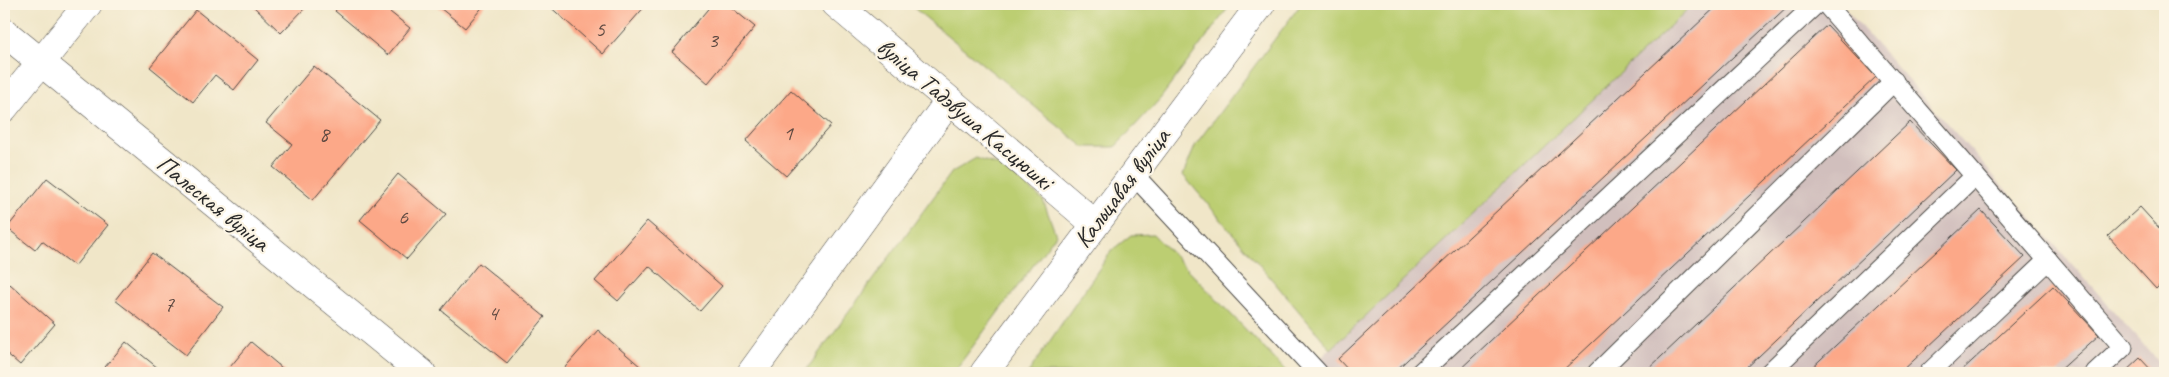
<svg xmlns="http://www.w3.org/2000/svg" width="2169" height="377" font-family="Caveat,sans-serif">
<style>
.industrial{fill:#d1bfbd}
.green{fill:#bcce72;stroke:#747c4e}
.building{fill:#fca888}
.lines{fill:none;stroke-linecap:round;stroke-linejoin:round}
.lane-casing{stroke:#494743;stroke-width:21}
.street-casing{stroke:#494743;stroke-width:29}
.secondary-casing{stroke:#494743;stroke-width:29}
.lane{stroke:#fff;stroke-width:19}
.street{stroke:#fff;stroke-width:28}
.secondary{stroke:#fff;stroke-width:28}
.labels{text-anchor:middle;dominant-baseline:central;stroke-width:4.5;stroke-linejoin:round;paint-order:stroke}
.number-label{font-size:22px;fill:#5f4a42}
.street-label{font-size:25px;fill:#2b2b2b;stroke:#fcf5e5}
</style>
<rect width="100%" height="100%" fill="#fcf5e5"/>
<filter id="ink" filterUnits="userSpaceOnUse"><feTurbulence type="fractalNoise" baseFrequency=".02" numOctaves="2"/><feDisplacementMap in="SourceGraphic" scale="10" xChannelSelector="R" yChannelSelector="G"/><feConvolveMatrix kernelMatrix="1 2 1 2 8 2 1 2 1" color-interpolation-filters="sRGB"/></filter>
<filter id="wash" filterUnits="userSpaceOnUse"><feTurbulence type="fractalNoise" baseFrequency=".0096" numOctaves="4" result="noise"/><feDisplacementMap in="SourceGraphic" scale="20" xChannelSelector="R" yChannelSelector="G"/><feGaussianBlur stdDeviation="1.12" result="paint"/><feColorMatrix in="noise" values="0 0 0 0 0 0 0 0 0 0 0 0 0 0 0 0 0 1.4 0 .05"/><feComposite in="paint" operator="in"/></filter>
<g filter="url(#wash)">
<rect width="100%" height="100%" fill="#f0e6c8"/>
<path class="industrial" d="M1693,4H1841L2165,369V373H1305Z"/>
<g class="green">
<path d="M909,4H1231L1160,99L1115,147H1084Z"/>
<path d="M1301,4H1693L1331,349L1183,175L1196,144Z"/>
<path d="M976,158L1005,168L1043,200L1056,235L953,373H804L952,172Z"/>
<path d="M1153,234L1288,373H1028L1112,250L1131,235Z"/>
</g>
<g id="blocks">
<g class="building">
<path d="M251,4H302L306,7L281,33Z"/>
<path d="M342,4H380L410,28L388,55L335,11Z"/>
<path d="M435,4H485L465,28Z"/>
<path d="M547,4H647L603,54Z"/>
<path d="M712,4H727L755,27L708,83L672,52Z"/>
<path d="M1719,4H1790L1393,373H1351L1338,359Z"/>
<path d="M196,10L258,60L234,90L215,75L193,102L150,67Z"/>
<path d="M1827,25L1876,77L1560,373H1456Z"/>
<path d="M314,66L380,120L313,200L273,167L292,144L266,123Z"/>
<path d="M791,90L831,125L786,176L746,141Z"/>
<path d="M1910,122L1956,170L1741,373H1644Z"/>
<path d="M398,174L446,214L407,259L360,220Z"/>
<path d="M47,178L108,225L75,266L42,241L35,250L7,228Z"/>
<path d="M2140,207L2161,230L2165,226V280L2156,289L2108,236Z"/>
<path d="M1981,210L2025,257L1900,373H1806Z"/>
<path d="M647,221L722,286L700,311L649,266L618,301L595,281Z"/>
<path d="M152,253L223,307L186,355L115,300Z"/>
<path d="M479,263L545,317L507,363L441,310Z"/>
<path d="M10,284L55,324L20,365L4,351V291Z"/>
<path d="M2053,286L2099,335L2057,373H1959Z"/>
<path d="M598,330L648,373H560Z"/>
<path d="M126,342L164,373H113L105,367Z"/>
<path d="M251,342L288,373H225Z"/>
<path d="M2140,358L2154,373H2124Z"/>
</g>
</g>
</g>
<g filter="url(#ink)">
<use href="#blocks" fill-opacity="0" stroke="#494743" stroke-width="1"/>
<g class="lines">
<defs>
<g id="lane">
<path d="M1826,4L2123,347L2095,373"/>
<path d="M1133,174L1318,373"/>
<path d="M1420,373L1816,4"/>
<path d="M1597,373L1894,81"/>
<path d="M1769,373L1975,176"/>
<path d="M1929,373L2048,260"/>
</g>
<g id="street">
<path d="M836,4L1095,224"/>
<path d="M4,32L422,373"/>
<path d="M751,373L949,101"/>
</g>
<g id="secondary">
<path d="M4,108L88,4"/>
<path d="M984,373L1261,4"/>
</g>
</defs>
<use href="#lane" class="lane-casing"/>
<use href="#street" class="street-casing"/>
<use href="#secondary" class="secondary-casing"/>
<use href="#lane" class="lane"/>
<use href="#street" class="street"/>
<use href="#secondary" class="secondary"/>
</g>
</g>
<g class="labels">
<g class="number-label">
<text x="600" y="29">5</text>
<text x="713" y="40">3</text>
<text x="788" y="133">1</text>
<text x="324" y="134">8</text>
<text x="403" y="217">6</text>
<text x="169" y="304">7</text>
<text x="493" y="313">4</text>
</g>
<g class="street-label">
<text transform="translate(965 114) rotate(40)">вуліца Тадэвуша Касцюшкі</text>
<text transform="translate(1122 188) rotate(-53)">Кальцавая вуліца</text>
<text transform="translate(213 203) rotate(39)">Палеская вуліца</text>
</g>
</g>
<rect width="2169" height="377" fill="none" stroke="#fcf5e5" stroke-width="20"/>
</svg>
